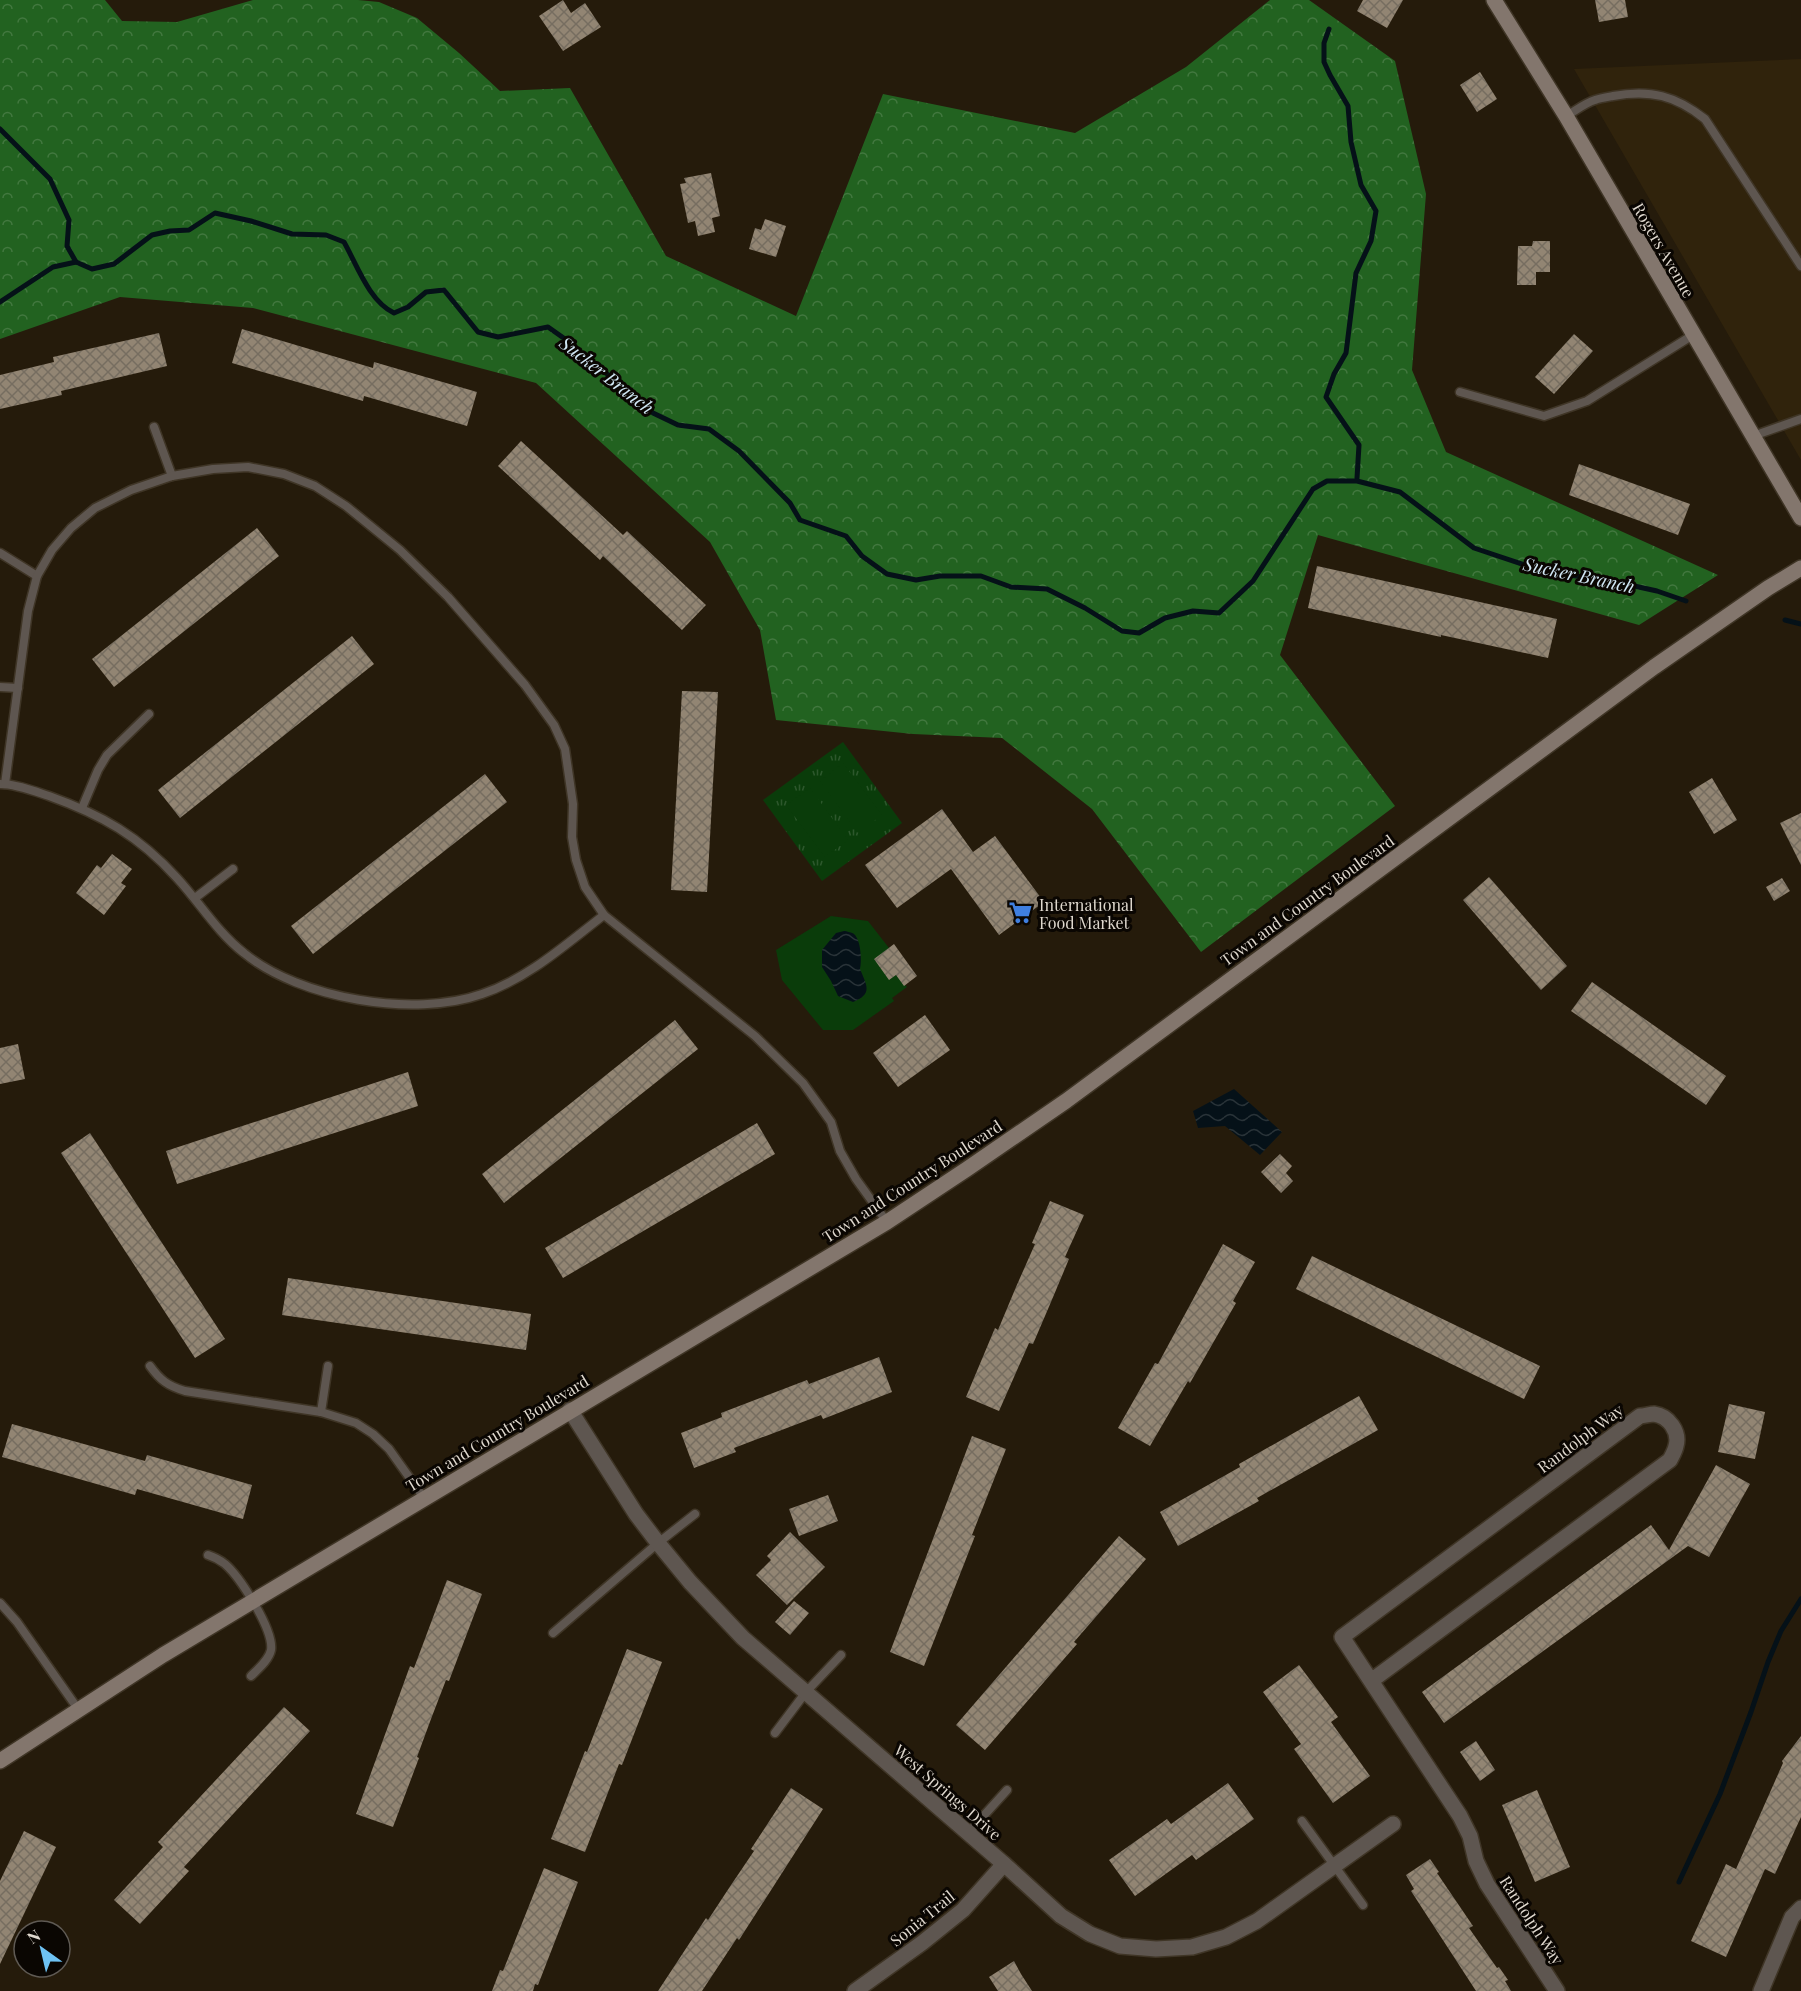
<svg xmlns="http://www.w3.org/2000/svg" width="1801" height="1991" font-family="'Playfair Display',serif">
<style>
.built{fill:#30230c}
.grass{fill:url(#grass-tufts)}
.forest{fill:url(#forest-crowns)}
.garden{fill:#0a3c0a}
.water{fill:url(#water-waves)}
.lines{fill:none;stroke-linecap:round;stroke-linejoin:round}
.stream{stroke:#051118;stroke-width:5}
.building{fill:url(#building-cross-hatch)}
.lane-casing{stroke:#3f3526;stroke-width:11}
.street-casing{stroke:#3f3526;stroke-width:18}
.secondary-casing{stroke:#3f3526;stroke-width:18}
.lane{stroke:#5e5650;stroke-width:8}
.street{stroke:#5e5650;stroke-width:15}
.secondary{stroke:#83766d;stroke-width:15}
.labels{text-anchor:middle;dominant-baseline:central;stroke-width:6;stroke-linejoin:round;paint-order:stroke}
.street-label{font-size:16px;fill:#dfd8ce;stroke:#0a0602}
.poi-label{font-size:16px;fill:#dfd8ce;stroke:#0a0602;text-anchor:start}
.water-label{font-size:18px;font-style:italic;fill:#d1e7f4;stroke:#0a0602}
</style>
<defs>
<pattern id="grass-tufts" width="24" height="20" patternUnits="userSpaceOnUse" patternTransform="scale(1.5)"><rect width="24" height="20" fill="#0a3c0a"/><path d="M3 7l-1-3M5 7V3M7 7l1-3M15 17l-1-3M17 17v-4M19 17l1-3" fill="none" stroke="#2d572c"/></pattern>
<pattern id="forest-crowns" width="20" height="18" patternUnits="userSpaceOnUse" patternTransform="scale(1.5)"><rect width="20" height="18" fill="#226220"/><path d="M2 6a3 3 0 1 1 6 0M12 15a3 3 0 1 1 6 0" fill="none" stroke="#42783f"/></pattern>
<pattern id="water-waves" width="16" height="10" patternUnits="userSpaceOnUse" patternTransform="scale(1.5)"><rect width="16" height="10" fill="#051118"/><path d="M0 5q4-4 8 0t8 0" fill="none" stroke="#293338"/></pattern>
<pattern id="building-cross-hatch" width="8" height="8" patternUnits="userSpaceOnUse" patternTransform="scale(1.5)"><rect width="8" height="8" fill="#928573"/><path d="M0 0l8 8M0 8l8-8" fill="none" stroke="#766d60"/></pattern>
</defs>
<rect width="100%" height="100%" fill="#251b0b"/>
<path class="built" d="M1801,59V460L1574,69Z"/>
<path class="grass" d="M843,742L902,823L822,881L763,800Z"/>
<path class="forest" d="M0,0H105L122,21L177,22L253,0H358L379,2L417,18L459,53L500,91L570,88L666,256L796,316L883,94L1075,133L1186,67L1270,0H1309L1395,61L1426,194L1412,370L1446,452L1718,575L1639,625L1318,535L1280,655L1395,806L1201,952L1092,809L1002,738L913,734L776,720L760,630L710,542L536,383L253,308L120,297L0,339Z"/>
<g class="garden">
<path d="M843,763L882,815L858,833L820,781Z"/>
<path d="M810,788L848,840L825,857L786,805Z"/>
<path d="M831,916L868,921L889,948L896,975L907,987L892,998L894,1001L853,1030H823L782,980L776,950Z"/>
</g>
<g class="water">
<path d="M844,931C846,931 853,933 854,934C861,940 862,961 860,969C867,986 873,994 853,1002L838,996L831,981L822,967V950L836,933Z"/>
<path d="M1234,1089L1282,1132L1260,1155L1225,1126L1198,1128L1193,1111Z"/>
</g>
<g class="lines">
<g class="stream">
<path d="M1329,29L1324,43V62L1330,75L1348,106L1351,142L1361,185L1376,211L1371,241L1356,273L1346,353L1334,374L1326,397L1359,445L1357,478"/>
<path d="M0,129L50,179L69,220L67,246L76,262"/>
<path d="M0,302L53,267L76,262L92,269L114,264L152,235L170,231L189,230L215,213L251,221L292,234L326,235L344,242C357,265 369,301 394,313L408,307L426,292L444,290L478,332L498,337L548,327L565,339L582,358L618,381L653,413L678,425L709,429L739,451L790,503L800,520L846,536L862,556L887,574L916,580L940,576H981L1011,587L1047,589L1085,608L1122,631L1139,633L1165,618L1193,611L1219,613L1253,581L1313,489L1327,481H1357L1400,492L1474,548L1543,571L1616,582L1657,591L1686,601"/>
<path d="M1785,620L1801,624"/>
<path d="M1679,1882L1720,1794L1751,1712L1768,1662L1781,1631L1801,1599"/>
</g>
</g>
<g class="building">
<path d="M563,0L571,13L585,3L601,27L563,51L539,16Z"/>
<path d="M1363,0H1403L1387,28L1357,11Z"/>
<path d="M1595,0H1625L1628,17L1599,22Z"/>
<path d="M1480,72L1497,99L1477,112L1460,85Z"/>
<path d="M711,173L720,216L712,218L715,232L698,236L695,221L688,223L680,184L686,183L684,178Z"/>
<path d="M765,219L786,226L776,257L749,249L755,228L761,230Z"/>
<path d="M1533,241H1550V272H1536V285H1517L1518,246H1532Z"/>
<path d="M242,329L373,368L374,362L477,392L467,426L364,396L363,401L232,363Z"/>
<path d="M159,333L167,366L61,391L62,395L0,409V375L54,362L53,357Z"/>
<path d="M1574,334L1593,351L1554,394L1535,377Z"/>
<path d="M521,441L623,535L627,531L706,605L682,630L603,556L600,560L498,466Z"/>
<path d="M1579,464L1690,504L1678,535L1569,495Z"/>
<path d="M257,528L279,556L114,687L92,659Z"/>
<path d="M1317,566L1557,619L1548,658L1441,635V637L1308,608Z"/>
<path d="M352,636L374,664L180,818L158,790Z"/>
<path d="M682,691L718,692L707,892L671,890Z"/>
<path d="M485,774L507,802L313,954L291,926Z"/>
<path d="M1712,778L1737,820L1714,834L1689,792Z"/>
<path d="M942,809L973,852L995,836L1044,902L999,935L951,869L897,908L865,865Z"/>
<path d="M1801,813V865L1780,823Z"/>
<path d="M112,854L132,869L121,883L126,886L104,915L76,893L97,865L101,868Z"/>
<path d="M1489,877L1567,966L1541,990L1463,900Z"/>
<path d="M1782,878L1790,891L1774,901L1766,887Z"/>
<path d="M894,944L917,976L904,986L896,975L889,980L874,959Z"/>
<path d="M1592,982L1726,1076L1706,1105L1571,1011Z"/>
<path d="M925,1015L950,1050L898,1087L873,1053Z"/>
<path d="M675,1020L698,1049L504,1203L482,1174Z"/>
<path d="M18,1044L25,1079L0,1084V1048Z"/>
<path d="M408,1072L418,1106L177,1184L166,1151Z"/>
<path d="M757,1123L775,1154L563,1278L545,1248Z"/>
<path d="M90,1133L225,1339L195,1358L61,1153Z"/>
<path d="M1280,1154L1292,1166L1286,1173L1293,1181L1281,1193L1261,1172Z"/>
<path d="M1050,1201L1084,1215L1065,1257L1069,1259L1051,1302L1033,1344L1029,1343L999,1411L966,1397L995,1328L998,1330L1016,1287L1035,1244L1032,1243Z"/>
<path d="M1223,1244L1255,1262L1233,1301L1236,1303L1190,1383L1188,1381L1150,1446L1118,1428L1155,1363L1158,1364Z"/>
<path d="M1312,1256L1540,1366L1524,1399L1296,1289Z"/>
<path d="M288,1278L531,1314L526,1350L282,1315Z"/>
<path d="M879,1357L892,1392L823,1419L821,1415L734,1448L736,1452L694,1468L681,1433L722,1417L721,1413L807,1380L809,1384Z"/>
<path d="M1359,1396L1378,1430L1257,1498L1259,1501L1178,1546L1160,1512L1240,1467L1239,1464Z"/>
<path d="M1729,1404L1765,1412L1755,1459L1718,1452Z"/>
<path d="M12,1424L145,1461L147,1455L252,1485L243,1519L137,1489L135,1495L2,1457Z"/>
<path d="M972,1436L1006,1449L972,1535L975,1536L924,1666L890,1652Z"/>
<path d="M1716,1465L1750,1484L1709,1557L1688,1546L1444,1723L1422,1692L1651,1525L1669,1550Z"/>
<path d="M828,1495L838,1521L799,1536L789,1509Z"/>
<path d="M790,1532L825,1567L787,1605L756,1575L771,1560L767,1556Z"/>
<path d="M1119,1536L1146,1559L1074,1642L1077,1644L985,1750L956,1725Z"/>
<path d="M447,1580L482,1594L449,1681L446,1680L431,1719L417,1757L419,1758L393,1827L356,1814L410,1666L414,1668Z"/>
<path d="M794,1601L809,1613L790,1635L775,1622Z"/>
<path d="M627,1649L662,1662L622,1765L619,1764L585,1852L551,1839L585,1751L587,1752Z"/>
<path d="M1299,1665L1338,1717L1331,1722L1370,1776L1333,1803L1294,1749L1301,1744L1263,1692Z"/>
<path d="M284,1707L310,1731L184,1867L189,1871L140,1924L114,1900L163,1847L158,1842Z"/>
<path d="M1801,1736V1817L1775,1874L1765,1869L1726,1957L1691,1941L1726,1864L1736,1869L1783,1763L1782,1761Z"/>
<path d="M1476,1741L1495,1770L1480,1781L1460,1752Z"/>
<path d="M1228,1783L1254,1819L1196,1860L1192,1855L1135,1896L1109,1860L1167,1819L1171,1824Z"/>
<path d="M791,1788L823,1809L739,1940L737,1938L702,1991H658L706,1918L708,1920L731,1885L754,1851L751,1849Z"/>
<path d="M1537,1790L1570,1867L1535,1882L1502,1805Z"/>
<path d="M24,1831L56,1847L0,1964V1881Z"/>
<path d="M1430,1859L1439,1872L1437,1873L1473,1926L1469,1928L1497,1968L1499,1967L1508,1980L1505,1981L1511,1991H1476L1411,1891L1414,1889L1406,1875Z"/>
<path d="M544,1868L578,1882L538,1985L535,1984L533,1991H492L500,1970L503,1971Z"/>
<path d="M1014,1961L1021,1974L1032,1991H998L989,1977Z"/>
</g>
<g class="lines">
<defs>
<g id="lane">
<path d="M1566,116C1575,111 1585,103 1595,100C1600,98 1607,97 1613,96C1651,89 1676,96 1705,119L1801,266"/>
<path d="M1460,392L1544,416L1587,401L1693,335"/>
<path d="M154,427L172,476"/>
<path d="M1753,436L1801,419"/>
<path d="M0,553L37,576"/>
<path d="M0,687L18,688"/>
<path d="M0,784C16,784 34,791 49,796C102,815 139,836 177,878C200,903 217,932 244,953C300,999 414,1018 482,994C529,978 566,944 604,915"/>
<path d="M5,784L28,611L37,576L52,550L71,528L95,508L131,490L172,476L213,469L248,467L284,474L315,486L346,506L400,550L448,597L525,685L554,725L565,749L573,804L572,837L576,860L585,887L604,915L755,1036L803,1083L831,1122L840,1151L856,1179L887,1222"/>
<path d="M82,808L98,770L107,755L149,714"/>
<path d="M195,898L233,869"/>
<path d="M150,1366C160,1380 168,1386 185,1391L321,1412L356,1423L373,1434L389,1449L424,1498"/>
<path d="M321,1412L328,1366"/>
<path d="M208,1555C214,1557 220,1560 225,1564C240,1577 274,1630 271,1650C269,1660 258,1669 251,1676"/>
<path d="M0,1603L17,1622L78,1709"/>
<path d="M553,1633L658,1543L695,1514"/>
<path d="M775,1733L806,1692L841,1655"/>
<path d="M1302,1821L1363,1905"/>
<path d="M968,1833L1007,1790"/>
</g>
<g id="street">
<path d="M570,1410L636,1514L658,1543L690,1582L743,1638L1004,1864L1061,1916L1090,1934L1120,1946L1156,1949L1192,1947L1226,1937L1257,1921L1393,1824"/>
<path d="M1371,1681L1670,1460C1672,1456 1675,1451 1676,1446C1680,1432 1669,1416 1654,1414C1650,1414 1644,1416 1640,1416L1342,1637L1460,1816L1470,1836L1476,1861L1487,1884L1557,1991"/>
<path d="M855,1991L922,1943L963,1910L1004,1864"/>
<path d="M1761,1991L1792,1917L1801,1908"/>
</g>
<g id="secondary">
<path d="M1494,0L1566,116L1801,518"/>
<path d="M0,1761L163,1655L887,1222L967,1169L1066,1101L1654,667L1768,588L1801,568"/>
</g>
</defs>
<use href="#lane" class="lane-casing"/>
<use href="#street" class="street-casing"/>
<use href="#secondary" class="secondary-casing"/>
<use href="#lane" class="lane"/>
<use href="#street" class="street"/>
<use href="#secondary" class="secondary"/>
</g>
<defs>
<symbol id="supermarket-bare" viewBox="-9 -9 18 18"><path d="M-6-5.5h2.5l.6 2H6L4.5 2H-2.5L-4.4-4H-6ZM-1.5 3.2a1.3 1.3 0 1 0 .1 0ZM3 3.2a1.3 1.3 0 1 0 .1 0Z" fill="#3f7fe0" stroke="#0a0602" stroke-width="2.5" paint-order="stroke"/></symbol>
</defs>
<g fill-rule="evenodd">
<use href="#supermarket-bare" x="1004" y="896" width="33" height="33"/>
</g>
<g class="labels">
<g class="street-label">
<text transform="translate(1664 250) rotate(60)">Rogers Avenue</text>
<text transform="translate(1307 900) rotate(-36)">Town and Country Boulevard</text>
<text transform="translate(912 1181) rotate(-33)">Town and Country Boulevard</text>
<text transform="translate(497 1433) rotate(-31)">Town and Country Boulevard</text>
<text transform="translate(1580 1438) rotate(-37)">Randolph Way</text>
<text transform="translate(948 1792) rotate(41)">West Springs Drive</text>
<text transform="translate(922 1918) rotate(-39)">Sonia Trail</text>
<text transform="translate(1532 1920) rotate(57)">Randolph Way</text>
</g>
<g class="poi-label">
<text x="1039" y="904">International<tspan x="1039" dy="18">Food Market</tspan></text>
</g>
<g class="water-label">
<text transform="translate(607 375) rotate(38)">Sucker Branch</text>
<text transform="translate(1579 575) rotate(12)">Sucker Branch</text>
</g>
</g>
<g transform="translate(42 1949) rotate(326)"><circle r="28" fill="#0a0602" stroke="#5f5a54" stroke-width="1.5"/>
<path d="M0-4.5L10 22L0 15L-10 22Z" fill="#6ec2f3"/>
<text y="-9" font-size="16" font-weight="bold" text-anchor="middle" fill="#dfd8ce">N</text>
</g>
</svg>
